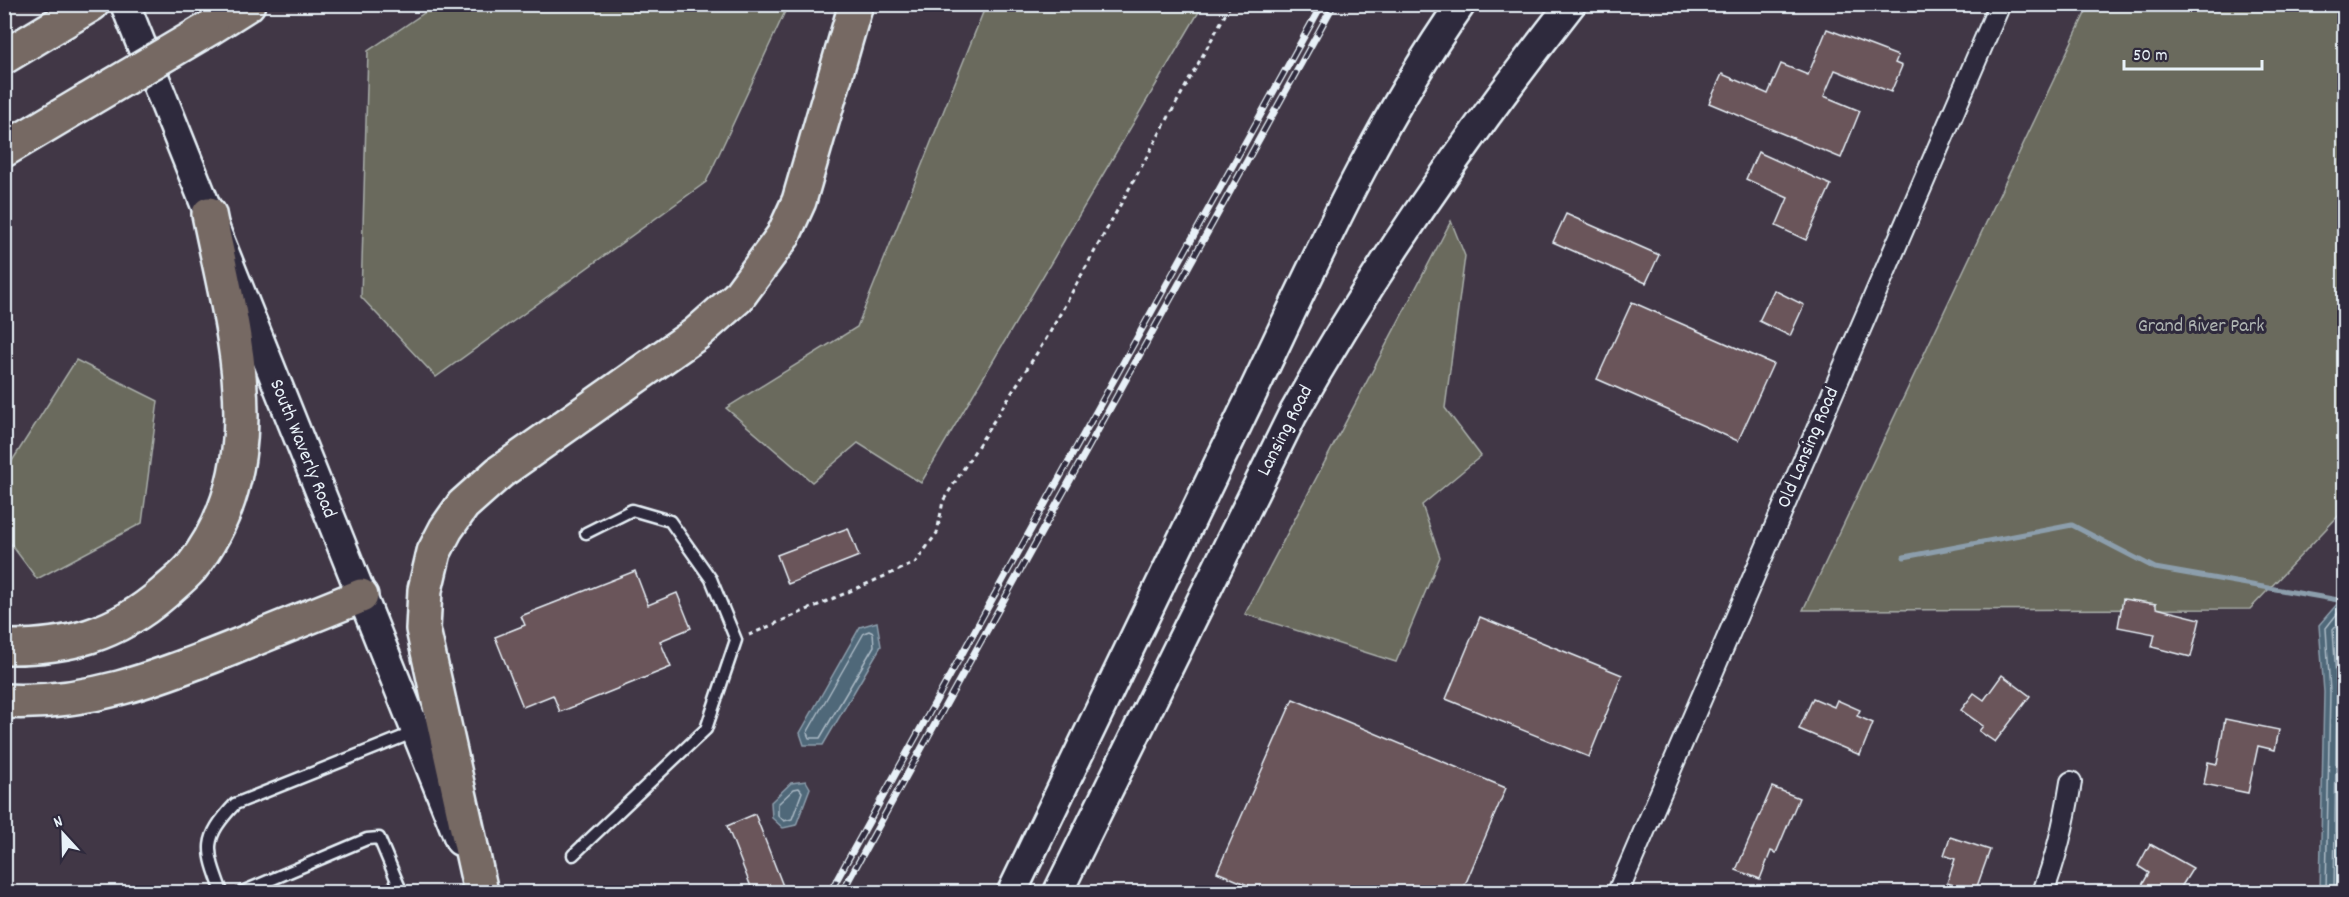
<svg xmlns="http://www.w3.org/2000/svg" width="2349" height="897" font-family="Dekko,sans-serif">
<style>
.green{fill:#6a6b5d;stroke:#a9aeaa;stroke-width:1.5}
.water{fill:#4f6779;stroke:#8c9eac;stroke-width:1.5}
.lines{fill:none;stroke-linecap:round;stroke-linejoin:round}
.shore{stroke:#abbac5;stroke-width:1.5}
.stream{stroke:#8c9eac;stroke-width:5}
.building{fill:#6b545a;stroke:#e8f1f8;stroke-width:1.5}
.service-casing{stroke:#e8f1f8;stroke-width:15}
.minor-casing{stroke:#e8f1f8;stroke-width:24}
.secondary-casing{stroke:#e8f1f8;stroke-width:33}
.motorway-casing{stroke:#e8f1f8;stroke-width:38}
.path{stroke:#e8f1f8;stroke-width:3;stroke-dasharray:4.5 4.5;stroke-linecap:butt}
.service{stroke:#2f2a3d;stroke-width:10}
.minor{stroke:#2f2a3d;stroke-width:20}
.secondary{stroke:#2f2a3d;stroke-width:28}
.motorway{stroke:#766964;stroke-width:33}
.rail-casing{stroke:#e8f1f8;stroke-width:7}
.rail{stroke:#2f2a3d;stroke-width:4.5;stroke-dasharray:14;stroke-linecap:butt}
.motorway-bridge-casing{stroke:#e8f1f8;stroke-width:38;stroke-linecap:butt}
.motorway-bridge{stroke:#766964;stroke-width:33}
.labels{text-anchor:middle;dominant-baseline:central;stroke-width:6;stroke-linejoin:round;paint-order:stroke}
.park-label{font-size:20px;fill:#afb5b2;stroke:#2f2a3d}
.street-label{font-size:20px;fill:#e8f1f8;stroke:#2f2a3d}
</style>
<rect width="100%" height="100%" fill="#413746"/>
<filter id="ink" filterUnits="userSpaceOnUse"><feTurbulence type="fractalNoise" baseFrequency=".0167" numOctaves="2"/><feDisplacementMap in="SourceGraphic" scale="12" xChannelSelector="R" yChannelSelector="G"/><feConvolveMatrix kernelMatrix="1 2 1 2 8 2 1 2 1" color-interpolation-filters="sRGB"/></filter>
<g filter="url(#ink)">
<g class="green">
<path d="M436,5H788L706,182L436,377L361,297L368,51Z"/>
<path d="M986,5H1203L921,483L858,443L812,482L726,408L857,327Z"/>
<path d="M2089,5H2344V510L2250,609L1803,610Z"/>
<path d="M1451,221L1465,256L1445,408L1481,456L1422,505L1440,557L1396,662L1245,614Z"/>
<path d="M76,360L158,401L142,523L37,579L5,536V472Z"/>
</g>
<g class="water">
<path d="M2344,596V892H2320L2324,692L2319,625Z"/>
<path d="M877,622L881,646L823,745H804L800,733L860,627Z"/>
<path d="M806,781L810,788L796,825L783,828L772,818L771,802L791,783Z"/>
</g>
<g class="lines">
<g class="shore">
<path d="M869,631L873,633L874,646L820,738H809L807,733L864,633Z"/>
<path d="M799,788L802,792L792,819L784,821L778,815V804L794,789Z"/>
<path d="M2326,892L2330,692L2326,628L2344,605"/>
<path d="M2334,892L2337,693L2333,630L2344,617"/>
<path d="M2343,892L2344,787"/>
</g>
<path class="stream" d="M1904,557L2072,525L2155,568L2344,601"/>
</g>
<g class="building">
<path d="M1827,29L1898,56L1895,63L1902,66L1891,92L1835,70L1824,96L1860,111L1841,158L1709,103L1722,74L1768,94L1781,64L1808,75Z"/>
<path d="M1758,152L1831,185L1806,240L1776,226L1788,198L1746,179Z"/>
<path d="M1566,214L1659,255L1646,283L1553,242Z"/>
<path d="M1774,290L1804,305L1790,336L1759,321Z"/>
<path d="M1632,302L1773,364L1738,441L1597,379Z"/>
<path d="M848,528L859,556L788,584L777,555Z"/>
<path d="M635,571L648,605L677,593L691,628L660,641L671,667L560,712L553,695L523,707L495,637L525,625L521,616Z"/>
<path d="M2123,599L2156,604V608L2200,619L2191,657L2152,647L2155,634L2118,627Z"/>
<path d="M1480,617L1622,675L1589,757L1446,699Z"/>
<path d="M2002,675L2030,696L1995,742L1979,731L1983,726L1961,710L1974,693L1984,700Z"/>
<path d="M1813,698L1834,707L1837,700L1860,710L1857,716L1873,723L1860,755L1799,729Z"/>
<path d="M1293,699L1506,788L1462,892H1264L1217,872Z"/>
<path d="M2225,719L2279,730L2275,750L2258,746L2248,793L2204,784L2208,762L2217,764Z"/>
<path d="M1772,787L1799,798L1776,853L1771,851L1760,879L1736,870Z"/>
<path d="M755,814L783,886L766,892H753L727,826Z"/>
<path d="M1950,837L1990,850L1975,892L1947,883L1955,859L1944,855Z"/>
<path d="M2150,844L2193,868L2178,892H2138L2149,873L2138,866Z"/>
</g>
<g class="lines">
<defs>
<g id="service">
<path d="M573,855L706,729L736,640L711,579L670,521L632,510L586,533"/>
<path d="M222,892C206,849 202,839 235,804L415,732"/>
<path d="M242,892L367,839L379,838L399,886"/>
<path d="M384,892L399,886L402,892"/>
</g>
<g id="minor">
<path d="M1618,892L2000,4"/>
<path d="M2043,892C2057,856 2065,820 2071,782"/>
</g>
<g id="secondary">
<path d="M125,4L460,841"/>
<path d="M1012,892C1092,726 1172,559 1253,392C1316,260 1376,125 1461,4"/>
<path d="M1058,892L1292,416C1373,271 1468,135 1571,4"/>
</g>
<g id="motorway">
<path d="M210,28L248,4"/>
<path d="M4,57L92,4"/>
<path d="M4,150L88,100"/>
<path d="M4,647C67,648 116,635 164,593C173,585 183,577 191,568C275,463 233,333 209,214"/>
<path d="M4,701C87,705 155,679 230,649C273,631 317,614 361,596"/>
<path d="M481,892L423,629L425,590L434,552L446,529L463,505L500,472L696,334L738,297L783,236L799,201L856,4"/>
</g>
</defs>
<use href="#service" class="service-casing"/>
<use href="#minor" class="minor-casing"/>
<use href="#secondary" class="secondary-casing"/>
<use href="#motorway" class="motorway-casing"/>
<path class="path" d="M749,635L915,563L937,533L943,501L1049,334L1231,4"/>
<use href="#service" class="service"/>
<use href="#minor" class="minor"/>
<use href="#secondary" class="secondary"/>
<use href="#motorway" class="motorway"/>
<defs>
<g id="rail">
<path d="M830,892L1322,4"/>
<path d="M842,892L1334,4"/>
</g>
</defs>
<use href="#rail" class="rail-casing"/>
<use href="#rail" class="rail"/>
<defs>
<path id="motorway-bridge" d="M88,100L210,28"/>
</defs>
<use href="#motorway-bridge" class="motorway-bridge-casing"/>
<use href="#motorway-bridge" class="motorway-bridge"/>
</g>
</g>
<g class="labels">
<g class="park-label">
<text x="2201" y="327">Grand River Park</text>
</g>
<g class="street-label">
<text transform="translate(1286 431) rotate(-63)">Lansing Road</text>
<text transform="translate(1809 448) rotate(-67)">Old Lansing Road</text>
<text transform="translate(302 449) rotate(68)">South Waverly Road</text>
</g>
</g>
<rect width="2349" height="897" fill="none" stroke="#2f2a3d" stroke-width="24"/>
<rect x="12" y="12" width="2325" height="873" fill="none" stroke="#e8f1f8" stroke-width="2" filter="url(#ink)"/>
<g transform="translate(63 834) rotate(338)" stroke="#2f2a3d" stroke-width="4.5" paint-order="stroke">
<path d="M0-4.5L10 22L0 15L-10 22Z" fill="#e8f1f8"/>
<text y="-9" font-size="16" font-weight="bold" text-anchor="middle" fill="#e8f1f8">N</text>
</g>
<path d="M2124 60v9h138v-9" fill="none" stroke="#e8f1f8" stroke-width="3"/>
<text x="2133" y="60" font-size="18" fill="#e8f1f8" stroke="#2f2a3d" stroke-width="4.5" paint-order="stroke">50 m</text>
</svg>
